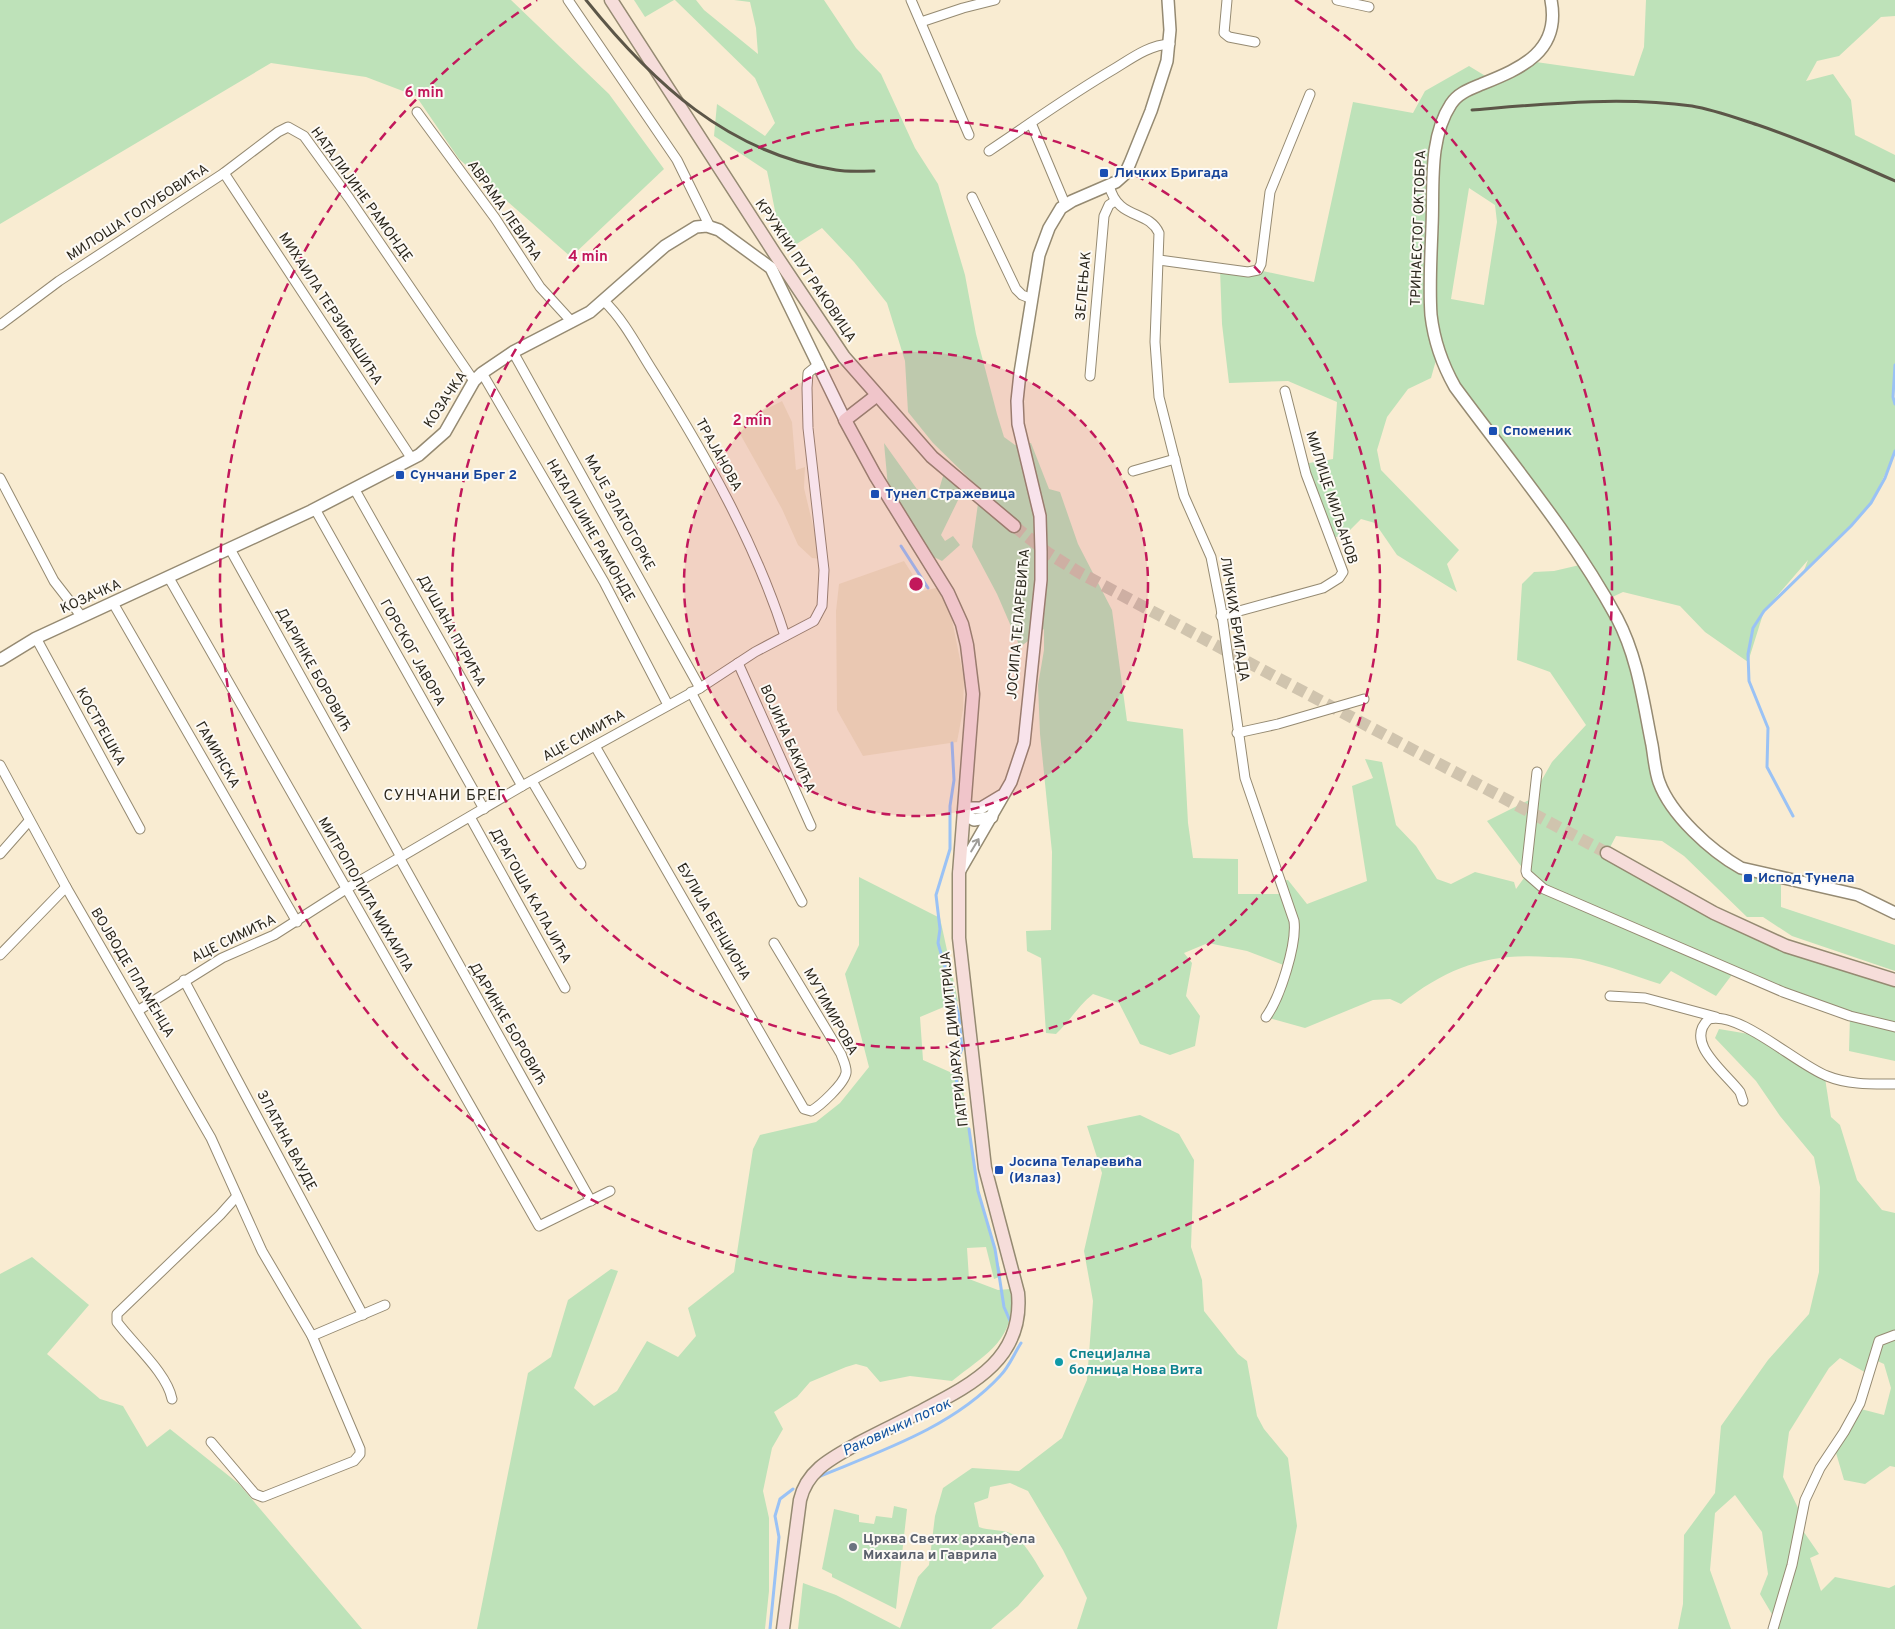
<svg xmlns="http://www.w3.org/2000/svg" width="1895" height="1629" font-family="Overpass,sans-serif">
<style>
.built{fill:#f0e1bf}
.green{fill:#bee2b9;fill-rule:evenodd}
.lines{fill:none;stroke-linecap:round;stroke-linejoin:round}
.stream{stroke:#9ac2f5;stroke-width:3}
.secondary-tunnel{stroke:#d0c4ae;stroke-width:12;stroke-dasharray:12 6;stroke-linecap:butt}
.minor-casing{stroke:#958a72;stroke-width:11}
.tertiary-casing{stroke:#958a72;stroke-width:14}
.secondary-casing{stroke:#958a72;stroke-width:15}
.minor{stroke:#fff;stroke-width:9}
.tertiary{stroke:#fff;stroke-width:11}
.secondary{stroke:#f6ddda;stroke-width:12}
.rail{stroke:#5c5648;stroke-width:3}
.oneway{stroke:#9f9d99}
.ring{fill:none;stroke:#c2185b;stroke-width:2.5;stroke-dasharray:9 6}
.transit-dot{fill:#1a4fb4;stroke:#fdfaf5;stroke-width:2}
.culture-dot{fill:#0f9aa8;stroke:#fdfaf5;stroke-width:2}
.worship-dot{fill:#6b7280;stroke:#fdfaf5;stroke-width:2}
.labels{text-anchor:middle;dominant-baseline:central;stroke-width:4;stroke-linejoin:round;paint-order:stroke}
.transit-label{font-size:14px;font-weight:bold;fill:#164399;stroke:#fdfaf5;text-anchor:start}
.street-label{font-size:14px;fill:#2a261c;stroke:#fdfaf5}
.culture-label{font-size:14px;font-weight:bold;fill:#0d838f;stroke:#fdfaf5;text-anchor:start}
.worship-label{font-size:14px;font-weight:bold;fill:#5b616d;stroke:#fdfaf5;text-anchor:start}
.neighbourhood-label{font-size:15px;letter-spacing:1px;fill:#2a261c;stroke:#fdfaf5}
.water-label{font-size:15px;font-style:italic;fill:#1455a0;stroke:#fdfaf5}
.centre{fill:#c2185b;stroke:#fdfaf5;stroke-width:2.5}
.ring-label{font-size:15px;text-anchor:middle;font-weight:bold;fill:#c2185b;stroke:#fdfaf5;stroke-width:4;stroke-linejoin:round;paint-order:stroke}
</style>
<rect width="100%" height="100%" fill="#f9ecd2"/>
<g class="built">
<path d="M782,401L792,422L796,470L805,467L804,488L821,559L812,558L798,545L782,509L735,425Z"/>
<path d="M904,561L923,591L940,587L950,610L964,679L963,710L957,742L863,756L837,710L836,611L839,584Z"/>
</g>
<g class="green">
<path d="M0,0H511L609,94L664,169L571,257L459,159L416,96L366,77L271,63L0,224Z"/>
<path d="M634,0H674L645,17Z"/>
<path d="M675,0H696L704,10L758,54L756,28L750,2L734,0H824L856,48L881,74L915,148L938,184L965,275L976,334L997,414L1004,437L1015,445L1031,443L1049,489L1060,492L1078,544L1112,610L1127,721L1183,729L1188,823L1193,858L1238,859V894H1283L1279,881L1288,880L1307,904L1367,881L1352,786L1373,778L1365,759L1382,762L1396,825L1416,846L1437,879L1451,884L1475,872L1514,882L1516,889L1527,874L1487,821L1531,799L1552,762L1586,725L1550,672L1517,660L1522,584L1534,572L1554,571L1584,564L1438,353L1431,378L1408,389L1387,417L1377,450L1381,470L1459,550L1447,564L1457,592L1397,555L1375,523L1361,519L1347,533L1331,539L1303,464L1333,459L1337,402L1288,381L1229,383L1222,324L1220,269L1258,270L1314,282L1353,102L1413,113L1425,91L1469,66L1492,80L1529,61L1634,76L1644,47L1646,0H1895V16L1881,17L1839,56L1817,61L1806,81L1833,74L1851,100L1855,135L1895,155V365L1893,397L1895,404V454L1871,503L1845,532L1803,573L1808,560L1764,611L1748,662L1705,632L1680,606L1623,592L1606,600L1626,638L1659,781L1670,804L1729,861L1768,875L1781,885V907L1895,945V971L1792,936L1763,917H1747L1684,856L1662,841L1616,836L1607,853L1714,913L1895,980V1061L1849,1051L1850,1016L1734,972L1716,996L1671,971L1660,984C1635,976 1609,966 1584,960C1573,957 1561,958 1549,957C1489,953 1449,966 1401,1004L1390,999L1373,1000L1305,1028L1266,1017L1286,966L1247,951L1208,943L1184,953L1192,963L1186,996L1200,1016L1195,1046L1170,1055L1140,1044L1119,1003L1093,994C1078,1006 1069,1022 1056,1034L1046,1033L1041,958L1027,951L1026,931L1051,930L1052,852L1040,734L1038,685L1044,650V629L1020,647L997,594L972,547L980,489L933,443L908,412L905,361L887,303L854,262L822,228L787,250C776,226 773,197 767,171L714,136L717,104L765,136L775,123L755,78ZM1469,188L1495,205L1497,222L1484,305L1451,299Z"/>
<path d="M884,443L924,499L937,496L944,473L962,492L941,535L945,541L953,536L960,545L942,561L934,557L888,487Z"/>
<path d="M859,877L940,918L958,1001L920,1017L923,1060L961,1077L978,1191L1002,1276L994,1279L986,1247L967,1248L969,1279L998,1290L1010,1289C1018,1339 987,1353 952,1381L910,1376L880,1382L867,1367L856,1364L846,1367L810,1382L797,1397L774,1412L783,1429L772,1448L763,1491L769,1518V1591L765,1629H477L528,1373L551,1357L568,1300L611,1269L618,1271L574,1388L594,1406L617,1391L647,1341L678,1357L696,1336L688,1308L734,1272L753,1149L760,1135L816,1122L840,1103L869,1067L845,974L859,945Z"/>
<path d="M1719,1029L1749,1034L1796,1063L1825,1078L1831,1117L1840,1125L1857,1180L1882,1210L1895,1213V1467L1890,1466L1865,1484L1844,1480L1834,1446L1857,1408L1884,1415L1891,1388L1884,1364L1873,1359L1868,1374L1840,1358L1829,1368L1789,1432L1783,1477L1801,1514L1799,1525L1819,1554L1810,1558L1821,1591L1835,1577L1889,1588L1895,1585V1629H1778L1789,1591V1576L1776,1621L1760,1594L1768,1574L1762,1532L1735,1495L1715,1513L1710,1570L1731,1629H1678L1683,1604L1684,1535L1715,1493L1721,1426L1768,1360L1809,1314L1819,1272L1820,1187L1814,1157L1780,1116L1756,1081L1715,1038Z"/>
<path d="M1140,1115L1179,1134L1194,1160L1191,1247L1202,1280L1204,1311L1238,1354L1247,1361L1257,1416L1264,1429L1288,1458L1297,1526L1277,1629H1077L1087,1598L1063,1550L1028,1491L1010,1483L990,1487L988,1498L974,1503L979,1527C989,1531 1000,1529 1010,1533C1023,1538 1037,1564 1044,1576L1018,1606L991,1629H798L803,1583L836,1595L900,1628L918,1577L929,1565L935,1516L943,1488L972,1468L1019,1471L1062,1438L1087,1380L1093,1301L1084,1251L1102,1173L1087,1126Z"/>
<path d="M32,1257L89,1305L47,1354L100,1399L123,1406L147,1447L170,1429L239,1484L362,1629H0V1274Z"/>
<path d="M894,1506L907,1509L896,1609L832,1577V1574L822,1569L834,1509L859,1515V1522L874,1524L876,1516L892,1518Z"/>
</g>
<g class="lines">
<g class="stream">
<path d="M1895,365L1893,397L1895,404"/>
<path d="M901,546L928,588"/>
<path d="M952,743L954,780L950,806V849L936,895L940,929L938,943L959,1016L962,1049L955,1065L957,1085"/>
<path d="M1793,816L1767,767L1768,728L1749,681L1748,654L1753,628L1764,611L1851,526L1871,503L1885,478L1895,451"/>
<path d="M969,1129L978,1191L995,1249L1004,1307L1011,1323"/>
<path d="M818,1477C881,1451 953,1427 1000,1376C1009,1367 1014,1354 1021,1343"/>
<path d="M770,1629L779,1537L775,1516L780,1499L793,1489"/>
</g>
<path class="secondary-tunnel" d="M1014,526L1048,553L1080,573L1607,853"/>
<defs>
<g id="minor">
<path d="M568,0L677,160L710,227"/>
<path d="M911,0L969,135"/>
<path d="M1227,0L1224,33L1229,37L1255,42"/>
<path d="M1337,0L1369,7"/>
<path d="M921,22L963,8L995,0"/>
<path d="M417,112L495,218L540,287L572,322"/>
<path d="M1031,123L1065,204"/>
<path d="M989,151C1031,123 1071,94 1114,69C1132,58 1149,45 1170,44"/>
<path d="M224,173L412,459"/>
<path d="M1109,185C1118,221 1148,209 1159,233L1155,342L1159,397L1184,496L1211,557L1221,608L1245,778L1294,921C1297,944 1280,998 1266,1017"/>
<path d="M972,197L1016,289L1022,295L1032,299"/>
<path d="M1159,260L1248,272L1258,270L1261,264L1270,192L1310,94"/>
<path d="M604,301C625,321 639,350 654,373C706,456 755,542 785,636"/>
<path d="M0,325L59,281L224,173L278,132L288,127L304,136L349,198L474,381"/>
<path d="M513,352L700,688"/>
<path d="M482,373L604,582L668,705"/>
<path d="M1090,376L1104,216L1109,205L1115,201"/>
<path d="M1133,471L1175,459"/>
<path d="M0,478L54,581L82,617"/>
<path d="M355,490L522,786"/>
<path d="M315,509L484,809"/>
<path d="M230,549L401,857"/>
<path d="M169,578L539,1226L610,1191"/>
<path d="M113,603L297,922"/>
<path d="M1221,616L1323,588L1339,578L1343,572L1306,474L1285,391"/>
<path d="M36,638L140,829"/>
<path d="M738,663L811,826"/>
<path d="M691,692L802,902"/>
<path d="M1237,733L1278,724L1364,699"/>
<path d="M595,746L804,1109L811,1111C820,1106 844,1084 846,1073C847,1067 843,1060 841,1054L774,943"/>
<path d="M0,765L66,887L211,1138L262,1251L312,1336L360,1449V1454L354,1461L263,1497L255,1494L211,1442"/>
<path d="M1537,772L1526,871L1527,874L1544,889L1783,992L1850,1016L1895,1027"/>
<path d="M532,781L581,864"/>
<path d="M470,817L565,988"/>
<path d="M0,854L29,821"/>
<path d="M400,859L591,1201"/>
<path d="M0,955L66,887"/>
<path d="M184,980L363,1315"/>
<path d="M1610,996L1645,998L1716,1017"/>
<path d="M139,1010L222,958L274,935L346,889L522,786L700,688L755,652L814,621L822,606L824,570L808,428L807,388L808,373L819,364"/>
<path d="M1743,1101L1740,1092C1725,1072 1683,1042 1709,1019C1740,1011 1796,1064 1827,1076C1849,1085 1872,1084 1895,1084"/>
<path d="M312,1336L385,1305"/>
<path d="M172,1399C167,1373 133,1344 117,1322V1314L220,1215L237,1196"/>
<path d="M1773,1629L1792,1565L1805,1500L1820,1468L1844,1432L1860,1403L1879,1341L1895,1335"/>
</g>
<g id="tertiary">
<path d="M1551,0C1561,51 1522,68 1482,84C1470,89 1458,93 1451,104C1428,139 1434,188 1432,227C1431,256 1429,286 1431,315C1434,341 1442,364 1455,387C1511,463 1572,535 1617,618C1638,658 1643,701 1652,745C1654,757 1655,771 1659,782C1671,815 1711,851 1741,868L1858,895L1895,913"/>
<path d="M0,660L36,638L311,511L419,455L445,432L474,381L482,373L513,352L590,312L665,246L696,227L707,226L719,230L771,268L845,420"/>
<path d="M965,808H981L1001,796"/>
<path d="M964,814L974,820L992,817"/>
<path d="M959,872L1011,782L1024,743L1041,580V551L1040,516L1018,424L1017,401L1020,373L1039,255L1049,228L1061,208L1072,201L1116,182L1125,174L1130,163L1151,111L1167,61L1170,30L1168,0"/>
</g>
<g id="secondary">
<path d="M611,0L775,254L844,357L932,457L1014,526"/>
<path d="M1607,853L1714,913L1786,946L1895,980"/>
<path d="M783,1629L800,1500C807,1470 832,1458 857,1444C880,1432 903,1421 925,1409C975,1383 1024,1357 1018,1293L985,1168L959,938V874L973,694L967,645L962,624L948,593L875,475L845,420L876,396"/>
</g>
</defs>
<use href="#minor" class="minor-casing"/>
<use href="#tertiary" class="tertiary-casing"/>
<use href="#secondary" class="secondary-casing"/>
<use href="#minor" class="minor"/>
<use href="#tertiary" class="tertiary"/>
<use href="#secondary" class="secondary"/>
<g class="rail">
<path d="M586,0C652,82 727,153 836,170C848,172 861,171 874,171"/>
<path d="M1472,110C1544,104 1620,96 1692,106C1715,110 1736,118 1758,125C1805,141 1850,161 1895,181"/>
</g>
</g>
<defs><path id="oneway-shaft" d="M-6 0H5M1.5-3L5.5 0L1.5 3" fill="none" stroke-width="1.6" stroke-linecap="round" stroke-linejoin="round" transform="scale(1.25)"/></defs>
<use class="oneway" href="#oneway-shaft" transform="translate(975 845) rotate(-59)"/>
<circle cx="916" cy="584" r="232" fill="#c2185b" fill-opacity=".12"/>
<g class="ring">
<circle cx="916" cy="584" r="232"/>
<circle cx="916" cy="584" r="464"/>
<path d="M1295 0A696 696 0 1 1 537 0"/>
</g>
<g class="transit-dot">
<rect x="1099" y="168" width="10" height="10" rx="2.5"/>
<rect x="1488" y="426" width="10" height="10" rx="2.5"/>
<rect x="395" y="470" width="10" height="10" rx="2.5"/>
<rect x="870" y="489" width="10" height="10" rx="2.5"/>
<rect x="1743" y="873" width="10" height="10" rx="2.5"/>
<rect x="994" y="1165" width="10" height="10" rx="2.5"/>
</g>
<circle class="culture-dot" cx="1059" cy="1362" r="5"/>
<circle class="worship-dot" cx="853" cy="1547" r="5"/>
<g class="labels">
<g class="transit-label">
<text x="1114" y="173">Личких Бригада</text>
<text x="1503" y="431">Споменик</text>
<text x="410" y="475">Сунчани Брег 2</text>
<text x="885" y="494">Тунел Стражевица</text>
<text x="1758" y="878">Испод Тунела</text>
<text x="1009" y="1162">Јосипа Теларевића<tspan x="1009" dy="16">(Излаз)</tspan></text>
</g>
<g class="street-label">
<text transform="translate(361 195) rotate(54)">НАТАЛИЈИНЕ РАМОНДЕ</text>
<text transform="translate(504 211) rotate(55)">АВРАМА ЛЕВИЋА</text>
<text transform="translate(138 213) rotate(-33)">МИЛОША ГОЛУБОВИЋА</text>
<text transform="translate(1419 228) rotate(-88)">ТРИНАЕСТОГ ОКТОБРА</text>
<text transform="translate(805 271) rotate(56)">КРУЖНИ ПУТ РАКОВИЦА</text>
<text transform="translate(1084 286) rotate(-85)">ЗЕЛЕЊАК</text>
<text transform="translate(330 309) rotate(57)">МИХАИЛА ТЕРЗИБАШИЋА</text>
<text transform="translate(446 400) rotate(-56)">КОЗАЧКА</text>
<text transform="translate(718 455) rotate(61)">ТРАЈАНОВА</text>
<text transform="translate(1331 498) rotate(72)">МИЛИЦЕ МИЉАНОВ</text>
<text transform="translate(619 513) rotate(61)">МАЈЕ ЗЛАТОГОРКЕ</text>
<text transform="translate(590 531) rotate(60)">НАТАЛИЈИНЕ РАМОНДЕ</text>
<text transform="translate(91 597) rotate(-24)">КОЗАЧКА</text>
<text transform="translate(1234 619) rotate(81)">ЛИЧКИХ БРИГАДА</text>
<text transform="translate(1019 624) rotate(-85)">ЈОСИПА ТЕЛАРЕВИЋА</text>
<text transform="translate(451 631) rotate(61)">ДУШАНА ПУРИЋА</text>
<text transform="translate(412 653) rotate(61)">ГОРСКОГ ЈАВОРА</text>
<text transform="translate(313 670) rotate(61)">ДАРИНКЕ БОРОВИЋ</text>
<text transform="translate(100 727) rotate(61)">КОСТРЕШКА</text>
<text transform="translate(584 736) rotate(-29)">АЦЕ СИМИЋА</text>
<text transform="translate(787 739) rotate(66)">ВОЈИНА БАКИЋА</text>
<text transform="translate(217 755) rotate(60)">ГАМИНСКА</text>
<text transform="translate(365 895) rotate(60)">МИТРОПОЛИТА МИХАИЛА</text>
<text transform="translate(530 896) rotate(61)">ДРАГОША КАЛАЈИЋА</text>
<text transform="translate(713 922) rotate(60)">БУЛИЈА БЕНЦИОНА</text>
<text transform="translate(234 939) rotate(-26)">АЦЕ СИМИЋА</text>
<text transform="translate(132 973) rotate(59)">ВОЈВОДЕ ПЛАМЕНЦА</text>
<text transform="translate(830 1012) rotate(61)">МУТИМИРОВА</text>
<text transform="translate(507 1024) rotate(60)">ДАРИНКЕ БОРОВИЋ</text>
<text transform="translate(955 1039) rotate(-96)">ПАТРИЈАРХА ДИМИТРИЈА</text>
<text transform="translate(286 1141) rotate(62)">ЗЛАТАНА ВАУДЕ</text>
</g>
<g class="culture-label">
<text x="1069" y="1354">Специјална<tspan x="1069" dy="16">болница Нова Вита</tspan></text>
</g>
<g class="worship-label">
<text x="863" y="1539">Црква Светих арханђела<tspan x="863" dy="16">Михаила и Гаврила</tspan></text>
</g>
<g class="neighbourhood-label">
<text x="445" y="796">СУНЧАНИ БРЕГ</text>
</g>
<g class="water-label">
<text transform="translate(897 1428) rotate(-25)">Раковички поток</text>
</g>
</g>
<circle cx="916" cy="584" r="8" class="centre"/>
<g class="ring-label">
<text x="424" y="97">6 min</text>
<text x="588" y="261">4 min</text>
<text x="752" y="425">2 min</text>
</g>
</svg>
